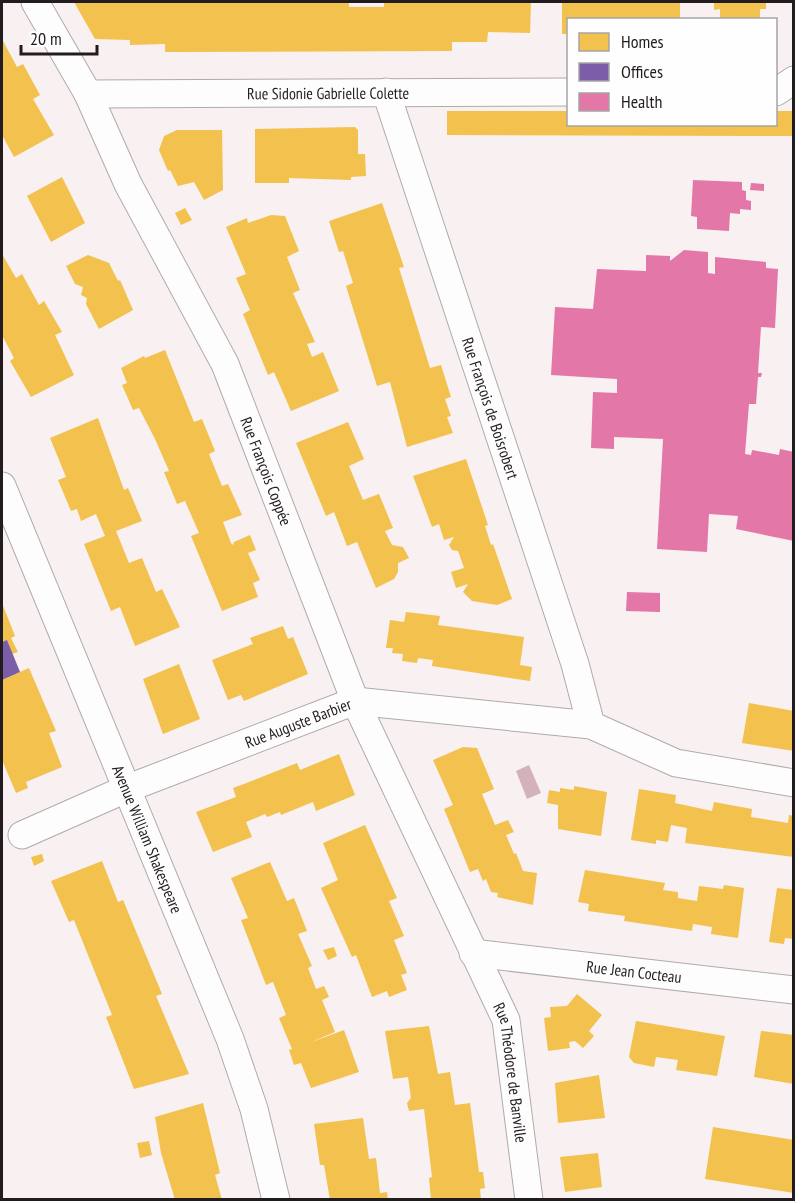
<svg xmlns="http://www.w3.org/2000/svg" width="795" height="1201" font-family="'PT Sans Narrow',sans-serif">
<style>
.water{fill:#d4b2bc}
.homes{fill:#f2c14e}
.offices{fill:#7b5ea7}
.health{fill:#e377a8}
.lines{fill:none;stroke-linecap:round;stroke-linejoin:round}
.minor-casing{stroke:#b0aaab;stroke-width:29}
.minor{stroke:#fefdfd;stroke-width:27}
.labels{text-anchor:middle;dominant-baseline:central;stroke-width:6;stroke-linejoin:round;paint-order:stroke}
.street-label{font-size:16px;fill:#221c1e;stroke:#fefefe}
</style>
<rect width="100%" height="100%" fill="#f8f0f1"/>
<path class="water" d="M529,765L541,793L527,799L516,771Z"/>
<g class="homes">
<path d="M74,2H349V7H384V2H531L530,33L488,32L487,42H452V51L165,52V44L130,45V40L95,39Z"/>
<path d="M562,2H680V20H568V34H562Z"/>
<path d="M714,2H766V9H760V20H720V9L714,10Z"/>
<path d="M2,39L17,67L23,64L40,95L33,99L54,135L14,157L2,135Z"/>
<path d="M447,111H568V124H776V111H794V136L447,135Z"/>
<path d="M355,127L358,130V154H365L366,176L351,177V180L289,178V183H255V129Z"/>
<path d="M177,130H222L223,190L204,200L194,182L178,186L170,170L168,171L159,150L164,136Z"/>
<path d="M62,177L85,223L51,242L27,196Z"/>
<path d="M382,203L404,267L399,268L430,368L441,365L451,397L445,399L451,416L447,417L453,433L407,447L390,382L377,386L346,286L353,283L343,251L339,252L329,221Z"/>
<path d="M185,208L192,220L181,225L175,213Z"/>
<path d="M271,215L285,216L299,251L287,257L300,290L293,293L315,342L307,344L312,357L323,352L339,391L291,411L274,372L268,375L243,314L250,310L236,278L246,274L226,227L247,218L248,223Z"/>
<path d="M2,254L16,278L22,274L39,305L44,301L62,332L55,335L74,375L31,397L10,361L14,358L2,335Z"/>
<path d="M88,255L109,263L118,281L120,280L133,310L99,329L86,304L87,298L81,295L83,287L75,284L66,266Z"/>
<path d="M165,350L194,422L202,419L215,451L209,454L222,486L228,484L242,515L223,522L231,543L233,545L234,542L250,535L256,550L248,553L260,580L253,583L258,597L222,611L191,536L199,533L185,501L177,504L164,472L169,471L155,439L139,408L133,410L122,385L127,383L121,368L144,356L145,358Z"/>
<path d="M98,418L124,490L128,488L142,521L116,531L129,563L142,558L156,592L162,589L180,627L135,646L120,607L111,611L84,544L105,536L96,514L81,521L77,509L71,511L58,480L66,477L50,438Z"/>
<path d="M348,422L364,459L349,466L363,500L379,494L393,528L385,531L392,545L403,547L409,558L398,563V572L394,579L376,588L357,542L347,546L334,512L326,516L296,443Z"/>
<path d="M466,459L488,525L485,526L491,545L493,544L512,599L497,605L472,601L463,592L468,584L456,588L451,572L464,568L458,551L452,550L449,545L454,537L444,540L439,524L432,527L413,476Z"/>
<path d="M2,603L15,636L11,638L18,652L12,654L7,640L2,642Z"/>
<path d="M406,612L440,616L438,625L524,637L520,665L532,667L530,681L432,666L433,660L418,658L417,663L402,661L403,654L392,653L393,648H386L390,620L404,622Z"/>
<path d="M283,626L288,639L293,637L308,674L244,701L241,695L228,700L212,660L253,644L250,638Z"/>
<path d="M179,664L200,719L163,734L143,679Z"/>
<path d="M29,668L56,731L49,733L62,767L26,782L28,788L16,793L2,760V680Z"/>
<path d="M749,703L794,711V751L742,743Z"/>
<path d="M463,747L477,748L494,789L482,794L495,825L508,820L514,832L506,835L514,854L516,853L523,871L537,873L533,905L497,897L498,893L491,892L486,879L483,881L478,869L470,872L444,809L453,805L433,760Z"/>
<path d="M339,754L355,795L316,811L313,802L281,815L280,812L267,817L265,814L246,822L252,837L213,852L196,812L236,797L233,788L244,784L297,763L300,770Z"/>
<path d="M574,786L607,792L601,836L558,829V805L547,803L549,790L560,792V788L574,790Z"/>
<path d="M639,789L676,795L675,803L712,811L714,802L752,809L751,817L788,823L789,815L794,816V857L685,843L687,828L671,825L668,842L656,840V844L631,840Z"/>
<path d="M365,825L397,898L389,901L404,936L394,940L407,973L401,975L407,990L389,997L387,991L372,997L356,955L352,957L321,888L338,880L323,843Z"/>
<path d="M42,854L44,861L34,866L31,857Z"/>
<path d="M102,861L118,902L123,900L162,994L156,996L189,1074L134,1089L106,1017L112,1015L74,920L69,922L51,881Z"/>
<path d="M270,862L287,901L294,898L307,931L298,934L312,966L308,968L316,989L324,986L329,997L322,1000L335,1032L309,1043L344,1030L359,1072L311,1088L301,1063L294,1065L289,1050L292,1049L279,1018L286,1015L273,982L266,985L241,920L248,918L231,878Z"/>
<path d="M585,870L665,883L663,890L678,892V898L697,901L699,886L723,889L724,885L744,888L738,938L711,934L712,927L693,924L692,931L624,921L625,916L588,911L589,904L578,902Z"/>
<path d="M777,888L794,890V939L785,938L784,944L769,942Z"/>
<path d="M334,947L337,956L328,960L323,950Z"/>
<path d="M577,994L602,1015L589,1031L594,1036L583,1048L575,1041L569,1042L570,1048L548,1051L544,1018L551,1017L550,1007L567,1006Z"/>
<path d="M636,1021L725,1036L717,1076L676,1070L678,1060L656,1057L654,1067L634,1063L629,1057Z"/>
<path d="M429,1026L438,1074L450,1072L455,1105L470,1103L479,1172H483L485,1188L480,1189L481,1200H431L429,1178L432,1177L424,1109L409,1111L407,1103L411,1098L408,1077L393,1079L385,1031Z"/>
<path d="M761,1031L794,1035V1084L754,1077Z"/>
<path d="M599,1075L605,1118L558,1123L555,1083Z"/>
<path d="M203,1103L220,1173L215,1175L222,1200H175L161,1153L155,1117Z"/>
<path d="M363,1118L369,1159L376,1158L380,1193L387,1192L388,1200H330L324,1165H320L314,1124Z"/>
<path d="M713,1127L794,1140V1193L705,1179Z"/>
<path d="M149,1141L152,1155L140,1158L137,1143Z"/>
<path d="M598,1153L602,1187L565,1192L560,1157Z"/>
</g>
<path class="offices" d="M7,640L20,672L2,680V642Z"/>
<g class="health">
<path d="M693,180L742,182V190L746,191V200L751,201V210L740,209V214L730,213L729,231L697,229V217L691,216Z"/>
<path d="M751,183L764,184V191L750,190Z"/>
<path d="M684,250L708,252V273L715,274V257L766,262V268L778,269L775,328L761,327L758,373H762L761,377H758L756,404H749L745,454L751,455L752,450L779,455L780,449L794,452V541L736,529L738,516L709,514L707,552L657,549L663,439L614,437V449L591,448L593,392L617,393V379L551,375L555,307L593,309L597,269L646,271V255L670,256V261Z"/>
<path d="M627,592L660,593V612L626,611Z"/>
</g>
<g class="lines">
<defs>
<g id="minor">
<path id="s1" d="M35,2L88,94L128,184L225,364L355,701L506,1020L529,1200"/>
<path id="s2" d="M386,92L575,664L591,725"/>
<path d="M776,92L794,80"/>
<path id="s3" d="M88,94L568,92"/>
<path id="s4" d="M2,486L230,1039L254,1109L276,1200"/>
<path id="s5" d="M22,835L126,789L355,701L591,725L676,763L794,783"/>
<path id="s6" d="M473,953L794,990"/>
</g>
</defs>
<use href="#minor" class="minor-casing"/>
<use href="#minor" class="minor"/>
</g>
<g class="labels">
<g class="street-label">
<text stroke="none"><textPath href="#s3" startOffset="240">Rue Sidonie Gabrielle Colette</textPath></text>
<text stroke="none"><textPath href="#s2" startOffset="333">Rue François de Boisrobert</textPath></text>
<text stroke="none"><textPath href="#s1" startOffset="524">Rue François Coppée</textPath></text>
<text stroke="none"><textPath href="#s5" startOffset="298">Rue Auguste Barbier</textPath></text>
<text stroke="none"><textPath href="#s4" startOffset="382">Avenue William Shakespeare</textPath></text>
<text stroke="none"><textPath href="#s6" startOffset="162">Rue Jean Cocteau</textPath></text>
<text stroke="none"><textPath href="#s1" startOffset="1176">Rue Théodore de Banville</textPath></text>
</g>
</g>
<rect width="795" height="1201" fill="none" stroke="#221c1e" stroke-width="6"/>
<rect x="567" y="18" width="210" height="108" fill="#fefefe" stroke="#a6a4a4" stroke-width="1.5"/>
<rect x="579" y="33" width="30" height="18" fill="#f2c14e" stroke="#a6a4a4" stroke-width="1.5"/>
<text x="621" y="48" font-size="18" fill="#221c1e">Homes</text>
<rect x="579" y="63" width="30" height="18" fill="#7b5ea7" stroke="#a6a4a4" stroke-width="1.5"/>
<text x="621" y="78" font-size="18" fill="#221c1e">Offices</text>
<rect x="579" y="93" width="30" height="18" fill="#e377a8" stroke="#a6a4a4" stroke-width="1.5"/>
<text x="621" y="108" font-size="18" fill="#221c1e">Health</text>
<path d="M21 45v9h76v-9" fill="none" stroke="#221c1e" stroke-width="3"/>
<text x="30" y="45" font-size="18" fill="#221c1e" stroke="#fefefe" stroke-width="4.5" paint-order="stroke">20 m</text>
</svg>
